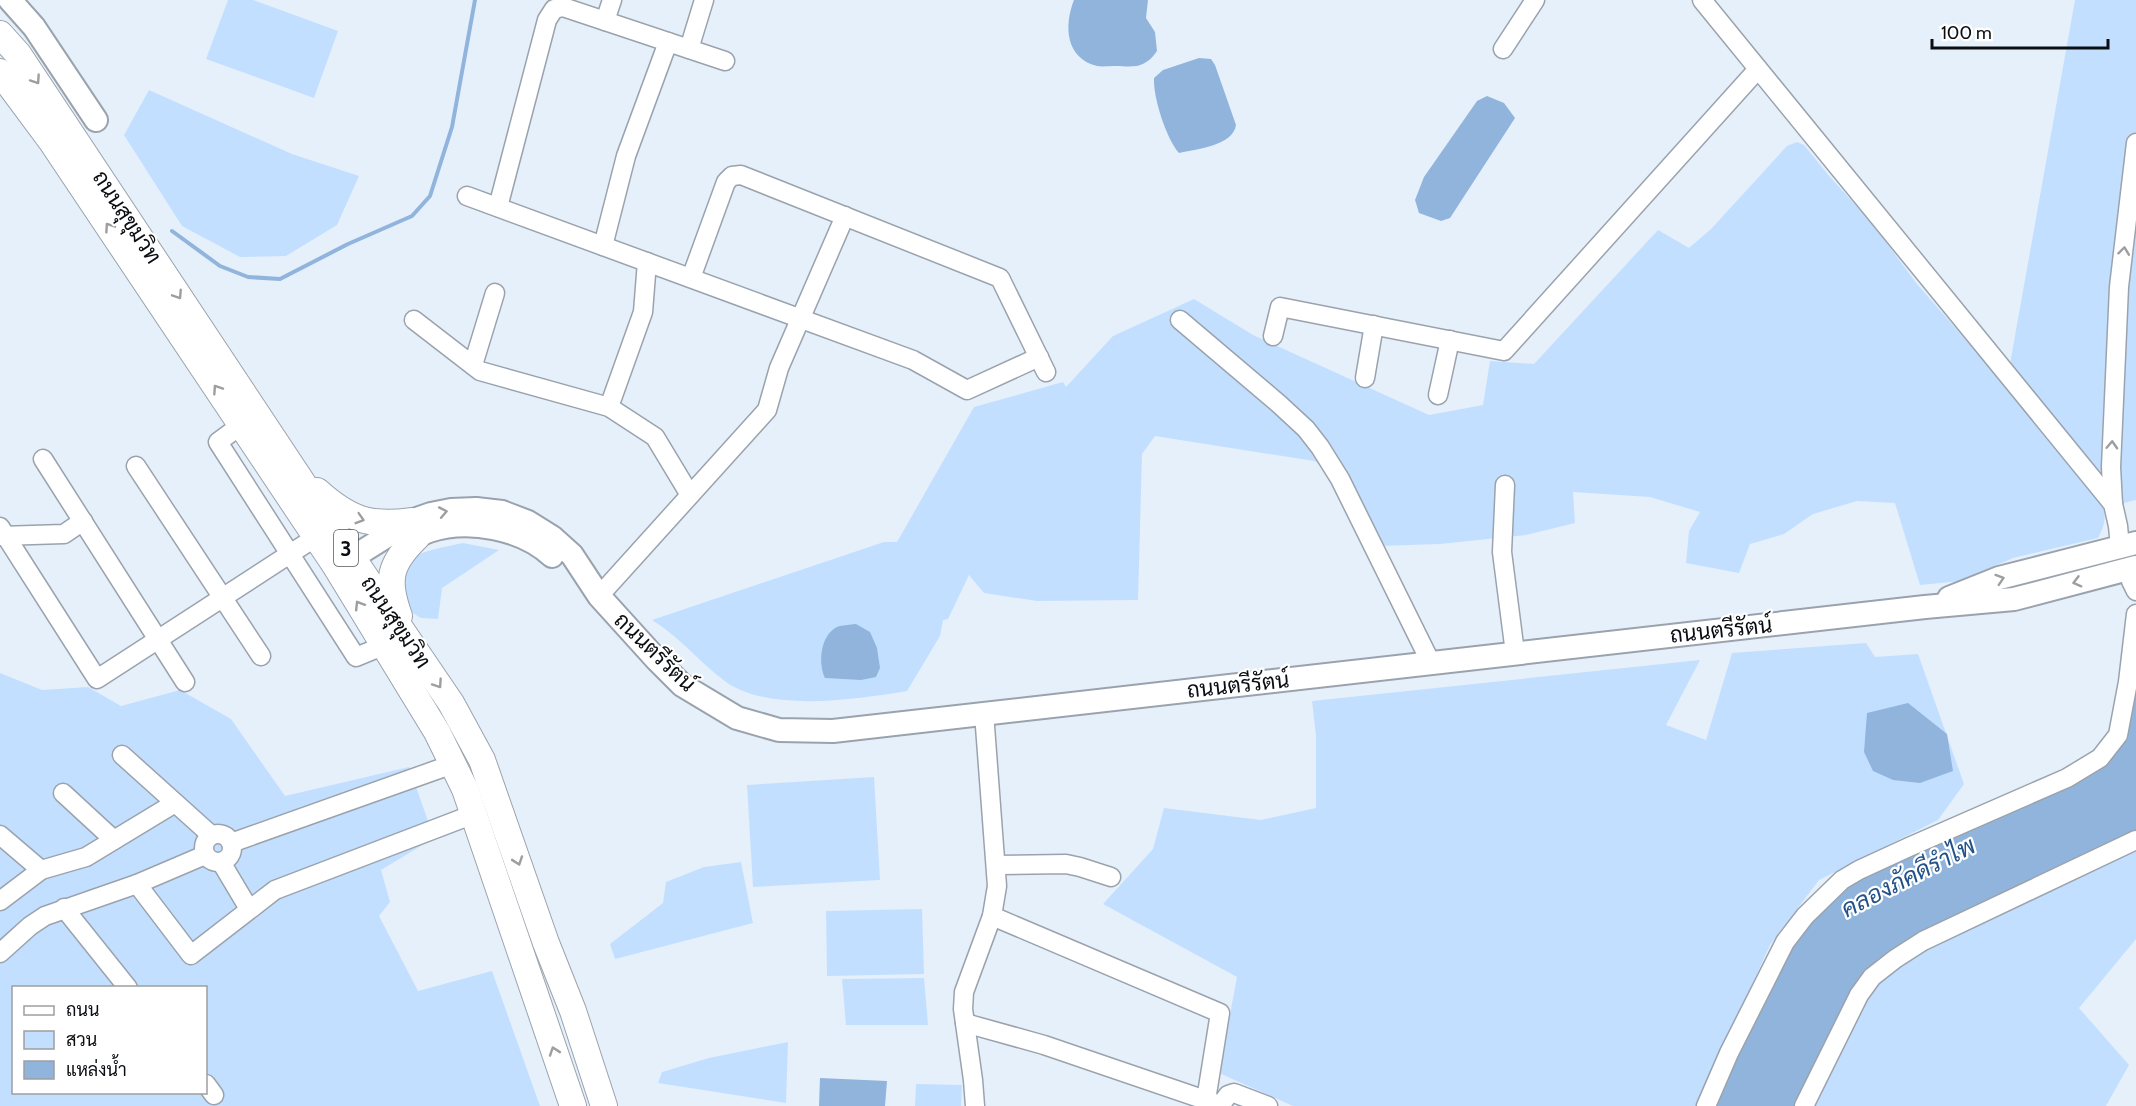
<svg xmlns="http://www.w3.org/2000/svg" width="2136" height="1106" font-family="Cabin,Sarabun,sans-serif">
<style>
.green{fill:#c3dfff;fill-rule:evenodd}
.water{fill:#91b4dd}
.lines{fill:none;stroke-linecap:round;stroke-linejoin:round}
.stream{stroke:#91b4dd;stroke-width:4}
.minor-casing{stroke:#9aa3ad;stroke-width:21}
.major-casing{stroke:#9aa3ad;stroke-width:26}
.highway-casing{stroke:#9aa3ad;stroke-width:28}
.minor{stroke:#fff;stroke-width:18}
.major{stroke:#fff;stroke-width:22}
.highway{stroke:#fff;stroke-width:26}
.oneway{stroke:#9d9ea0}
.labels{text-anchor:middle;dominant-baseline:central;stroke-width:4.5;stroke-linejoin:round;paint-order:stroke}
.shield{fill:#fff;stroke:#545658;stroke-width:1.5}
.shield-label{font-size:21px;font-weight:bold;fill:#0a0d11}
.street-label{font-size:22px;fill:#0a0d11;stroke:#fff}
.water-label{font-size:24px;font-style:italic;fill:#225287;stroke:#fff}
</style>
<rect width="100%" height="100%" fill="#e6f0fb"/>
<g class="green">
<path d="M228,0H253L338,31L314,98L206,59Z"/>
<path d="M2075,0H2136V500L2103,508C2107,518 2103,529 2098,538L2013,558L1961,581L1920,585L1895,503L1857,501L1813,514L1784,534L1750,544L1739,573L1686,563L1689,531L1700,512L1650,497L1573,492L1575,523L1526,535L1440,544L1378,546L1340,472L1314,461L1155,436L1142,454L1138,600L1037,601L984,593L969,575L948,619L943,620L940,636L907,691C857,699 770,713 726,682C700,663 680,637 652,620L884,542H897L974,407L1063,382L1066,387L1113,336L1194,299L1253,335L1429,415L1483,405L1490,361L1534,364L1658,230L1689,248L1711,229L1787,146L1797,142L1804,145L1830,177L1871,222L1917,284L2006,386Z"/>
<path d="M149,90L292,154L359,176L337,225L286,256L240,257L182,226L124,135Z"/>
<path d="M463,543L499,550L442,588L438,619L421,618L408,610C406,601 399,580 401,572C404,552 446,547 463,543Z"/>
<path d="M1866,643L1875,657L1918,654L1964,784L1938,820L1819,880L1770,945L1697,1106H1293L1219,1073L1237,977L1103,904L1153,849L1164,808L1261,820L1316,808V736L1312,701L1700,660L1666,725L1706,740L1732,653Z"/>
<path d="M0,673L42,690L88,687L121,706L180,690L231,719L285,796L409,767L434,838L381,870L390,902L379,916L418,991L492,971L540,1106H0ZM14,988H206V1092H14Z"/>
<path d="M874,777L880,880L753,887L747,785Z"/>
<path d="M2136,849V939L2079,1008L2129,1065L2106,1106H1813L1861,1010L1885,976L1938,942Z"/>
<path d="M741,862L753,923L615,959L610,944L663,903L666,882L704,867Z"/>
<path d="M922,909L924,974L827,976L826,911Z"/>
<path d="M924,978L928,1025H846L842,979Z"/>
<path d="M788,1042L786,1103L658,1083L662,1072L709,1058Z"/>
<path d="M916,1084L962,1085L961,1106H915Z"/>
</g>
<g class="water">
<path d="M1074,0H1148L1146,18L1155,32L1157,51C1145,68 1136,67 1116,66C1110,66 1102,67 1097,66C1065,58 1064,25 1074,0Z"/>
<path d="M1199,58L1211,59L1215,65L1236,125C1233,146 1196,149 1179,153C1166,138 1153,97 1154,78L1163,70Z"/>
<path d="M1487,96L1504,103L1515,118L1450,218L1441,221L1419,213L1415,200L1424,177L1477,101Z"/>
<path d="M856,624L870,632L877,648L880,668L876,677L861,680L825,678C818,664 820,635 837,627C842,625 850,625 856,624Z"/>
<path d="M2136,685V835L1918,935L1885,954L1851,991L1795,1106H1714L1787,950L1817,911L1859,874L2082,777L2124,734L2134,700Z"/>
<path d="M1908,703L1947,734L1953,771L1920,783L1893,780L1873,771L1864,752L1867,713Z"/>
<path d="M820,1078L887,1081L885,1106H819Z"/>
</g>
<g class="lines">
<path class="stream" d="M172,231L220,266L248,277L280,279L348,244L412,216L430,196L452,127L475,0"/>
<defs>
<g id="minor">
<path d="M1702,0L2113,504L2118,526L2120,547"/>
<path d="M605,21L612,0"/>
<path d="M689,49L704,0"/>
<path d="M1503,49L1535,0"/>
<path d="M467,196L913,360L967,390L1039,357"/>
<path d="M498,207L547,20L554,9L563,7L725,61"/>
<path d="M603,246L626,156L668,42"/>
<path d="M691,278L726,182L732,176L741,175L1000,278L1046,372"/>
<path d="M414,320L480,371L609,407L655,437L690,495"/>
<path d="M1180,320L1279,404L1306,429L1320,447L1340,479L1431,663"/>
<path d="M1273,336L1280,307L1504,351L1758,69"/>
<path d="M473,365L495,293"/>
<path d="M1365,378L1374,325"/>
<path d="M1438,395L1450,340"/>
<path d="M609,407L643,312L647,262"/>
<path d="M241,425L218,442L356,657L385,645"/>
<path d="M43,459L185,682"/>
<path d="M136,466L261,656"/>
<path d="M1505,485L1502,552L1515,653"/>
<path d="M2113,504L2111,467L2119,287L2136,143"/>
<path d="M0,527L97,679L316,537"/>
<path d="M0,536L64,534L83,521"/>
<path d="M2134,567L2131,581L2136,591"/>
<path d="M599,596L767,410L779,368L845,216"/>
<path d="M122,755L211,835"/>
<path d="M63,793L114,840"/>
<circle cx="218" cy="848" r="14"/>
<path d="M0,835L41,870"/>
<path d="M231,843L453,764"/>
<path d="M221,862L249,909"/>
<path d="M996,865L1066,864L1080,867L1111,877"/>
<path d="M137,884L191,955L275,890L474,814"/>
<path d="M0,901L41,870L86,857L175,803"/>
<path d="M64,908L128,988"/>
<path d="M992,916L1220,1013L1206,1100"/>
<path d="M0,953L30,926L45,916L137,884L205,855"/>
<path d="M965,1023L1044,1045L1220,1105"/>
<path d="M206,1084L214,1095"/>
<path d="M975,1106L973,1080L963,1009L964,992L992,916L997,886L984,713"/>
<path d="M1220,1106L1228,1095L1234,1093L1268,1106"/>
<path d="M1706,1106L1729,1053L1785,942L1805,916L1842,880L1859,870L1909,847L2067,778L2100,758L2118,735L2128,682L2136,614"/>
<path d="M1804,1106L1859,995L1872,977L1895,959L1923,941L2136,840"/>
</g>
<g id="major">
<path d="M10,0L34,27L96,120"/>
<path d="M404,544C412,539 420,534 429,531C468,518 522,528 552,556"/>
<path d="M336,565L363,551L411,521L431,514L451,510L476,509L502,512L528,522L552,537L572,555L599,596L657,660L682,685L737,718L779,730L833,731L1925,607L2014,599L2136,567"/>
<path d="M1949,598L1999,578L2136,543"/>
</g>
<g id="highway">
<path d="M0,34L18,54L351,556L451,703L482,760L546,943L573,1011L604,1106"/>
<path d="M0,72L52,142L335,565L437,732L465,789L573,1106"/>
<path d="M317,491C348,519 369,527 411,521"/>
<path d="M399,616C386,580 389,564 417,537"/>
</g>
</defs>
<use href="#minor" class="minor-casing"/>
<use href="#major" class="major-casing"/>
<use href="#highway" class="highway-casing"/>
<use href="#minor" class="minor"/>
<use href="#major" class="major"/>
<use href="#highway" class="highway"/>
</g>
<defs><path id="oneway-chevron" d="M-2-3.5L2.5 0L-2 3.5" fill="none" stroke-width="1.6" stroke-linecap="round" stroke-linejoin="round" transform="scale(1.5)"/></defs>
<g class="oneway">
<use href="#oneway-chevron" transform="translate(36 80) rotate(56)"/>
<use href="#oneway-chevron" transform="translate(109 227) rotate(-124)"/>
<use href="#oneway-chevron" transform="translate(2124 251) rotate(-83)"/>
<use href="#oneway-chevron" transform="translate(178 295) rotate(57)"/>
<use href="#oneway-chevron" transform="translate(217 389) rotate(-124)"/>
<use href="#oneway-chevron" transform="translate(2112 445) rotate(-87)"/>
<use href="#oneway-chevron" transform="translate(443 512) rotate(-11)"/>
<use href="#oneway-chevron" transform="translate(360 519) rotate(17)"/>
<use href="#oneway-chevron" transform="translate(2000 579) rotate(-18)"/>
<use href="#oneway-chevron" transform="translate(2077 582) rotate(165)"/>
<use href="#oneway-chevron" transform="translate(359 605) rotate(-122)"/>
<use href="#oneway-chevron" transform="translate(438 684) rotate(56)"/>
<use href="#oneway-chevron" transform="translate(518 861) rotate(71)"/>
<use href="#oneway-chevron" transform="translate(554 1051) rotate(-109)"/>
</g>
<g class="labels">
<rect class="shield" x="334" y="530" width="24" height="36" rx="4.5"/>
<g class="shield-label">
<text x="346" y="548">3</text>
</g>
<g class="street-label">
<text transform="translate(127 217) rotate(57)">ถนนสุขุมวิท</text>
<text transform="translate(396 622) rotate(56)">ถนนสุขุมวิท</text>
<text transform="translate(1721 630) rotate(-6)">ถนนตรีรัตน์</text>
<text transform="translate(655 652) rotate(44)">ถนนตรีรัตน์</text>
<text transform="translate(1238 685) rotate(-6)">ถนนตรีรัตน์</text>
</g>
<g class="water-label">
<text transform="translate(1908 877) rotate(-27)">คลองภัคดีรำไพ</text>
</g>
</g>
<rect x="12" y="986" width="195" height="108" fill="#ffffff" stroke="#9d9ea0" stroke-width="1.5"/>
<rect x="24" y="1006" width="30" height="9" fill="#ffffff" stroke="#9d9ea0" stroke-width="1.5"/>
<text x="66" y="1016" font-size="18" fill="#0a0d11">ถนน</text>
<rect x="24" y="1031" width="30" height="18" fill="#c3dfff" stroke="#9d9ea0" stroke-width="1.5"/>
<text x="66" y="1046" font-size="18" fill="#0a0d11">สวน</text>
<rect x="24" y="1061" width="30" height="18" fill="#91b4dd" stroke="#9d9ea0" stroke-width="1.5"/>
<text x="66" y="1076" font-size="18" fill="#0a0d11">แหล่งน้ำ</text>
<path d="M1932 39v9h176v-9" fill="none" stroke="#0a0d11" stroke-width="3"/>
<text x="1941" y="39" font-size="18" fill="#0a0d11" stroke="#ffffff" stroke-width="4.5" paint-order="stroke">100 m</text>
</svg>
